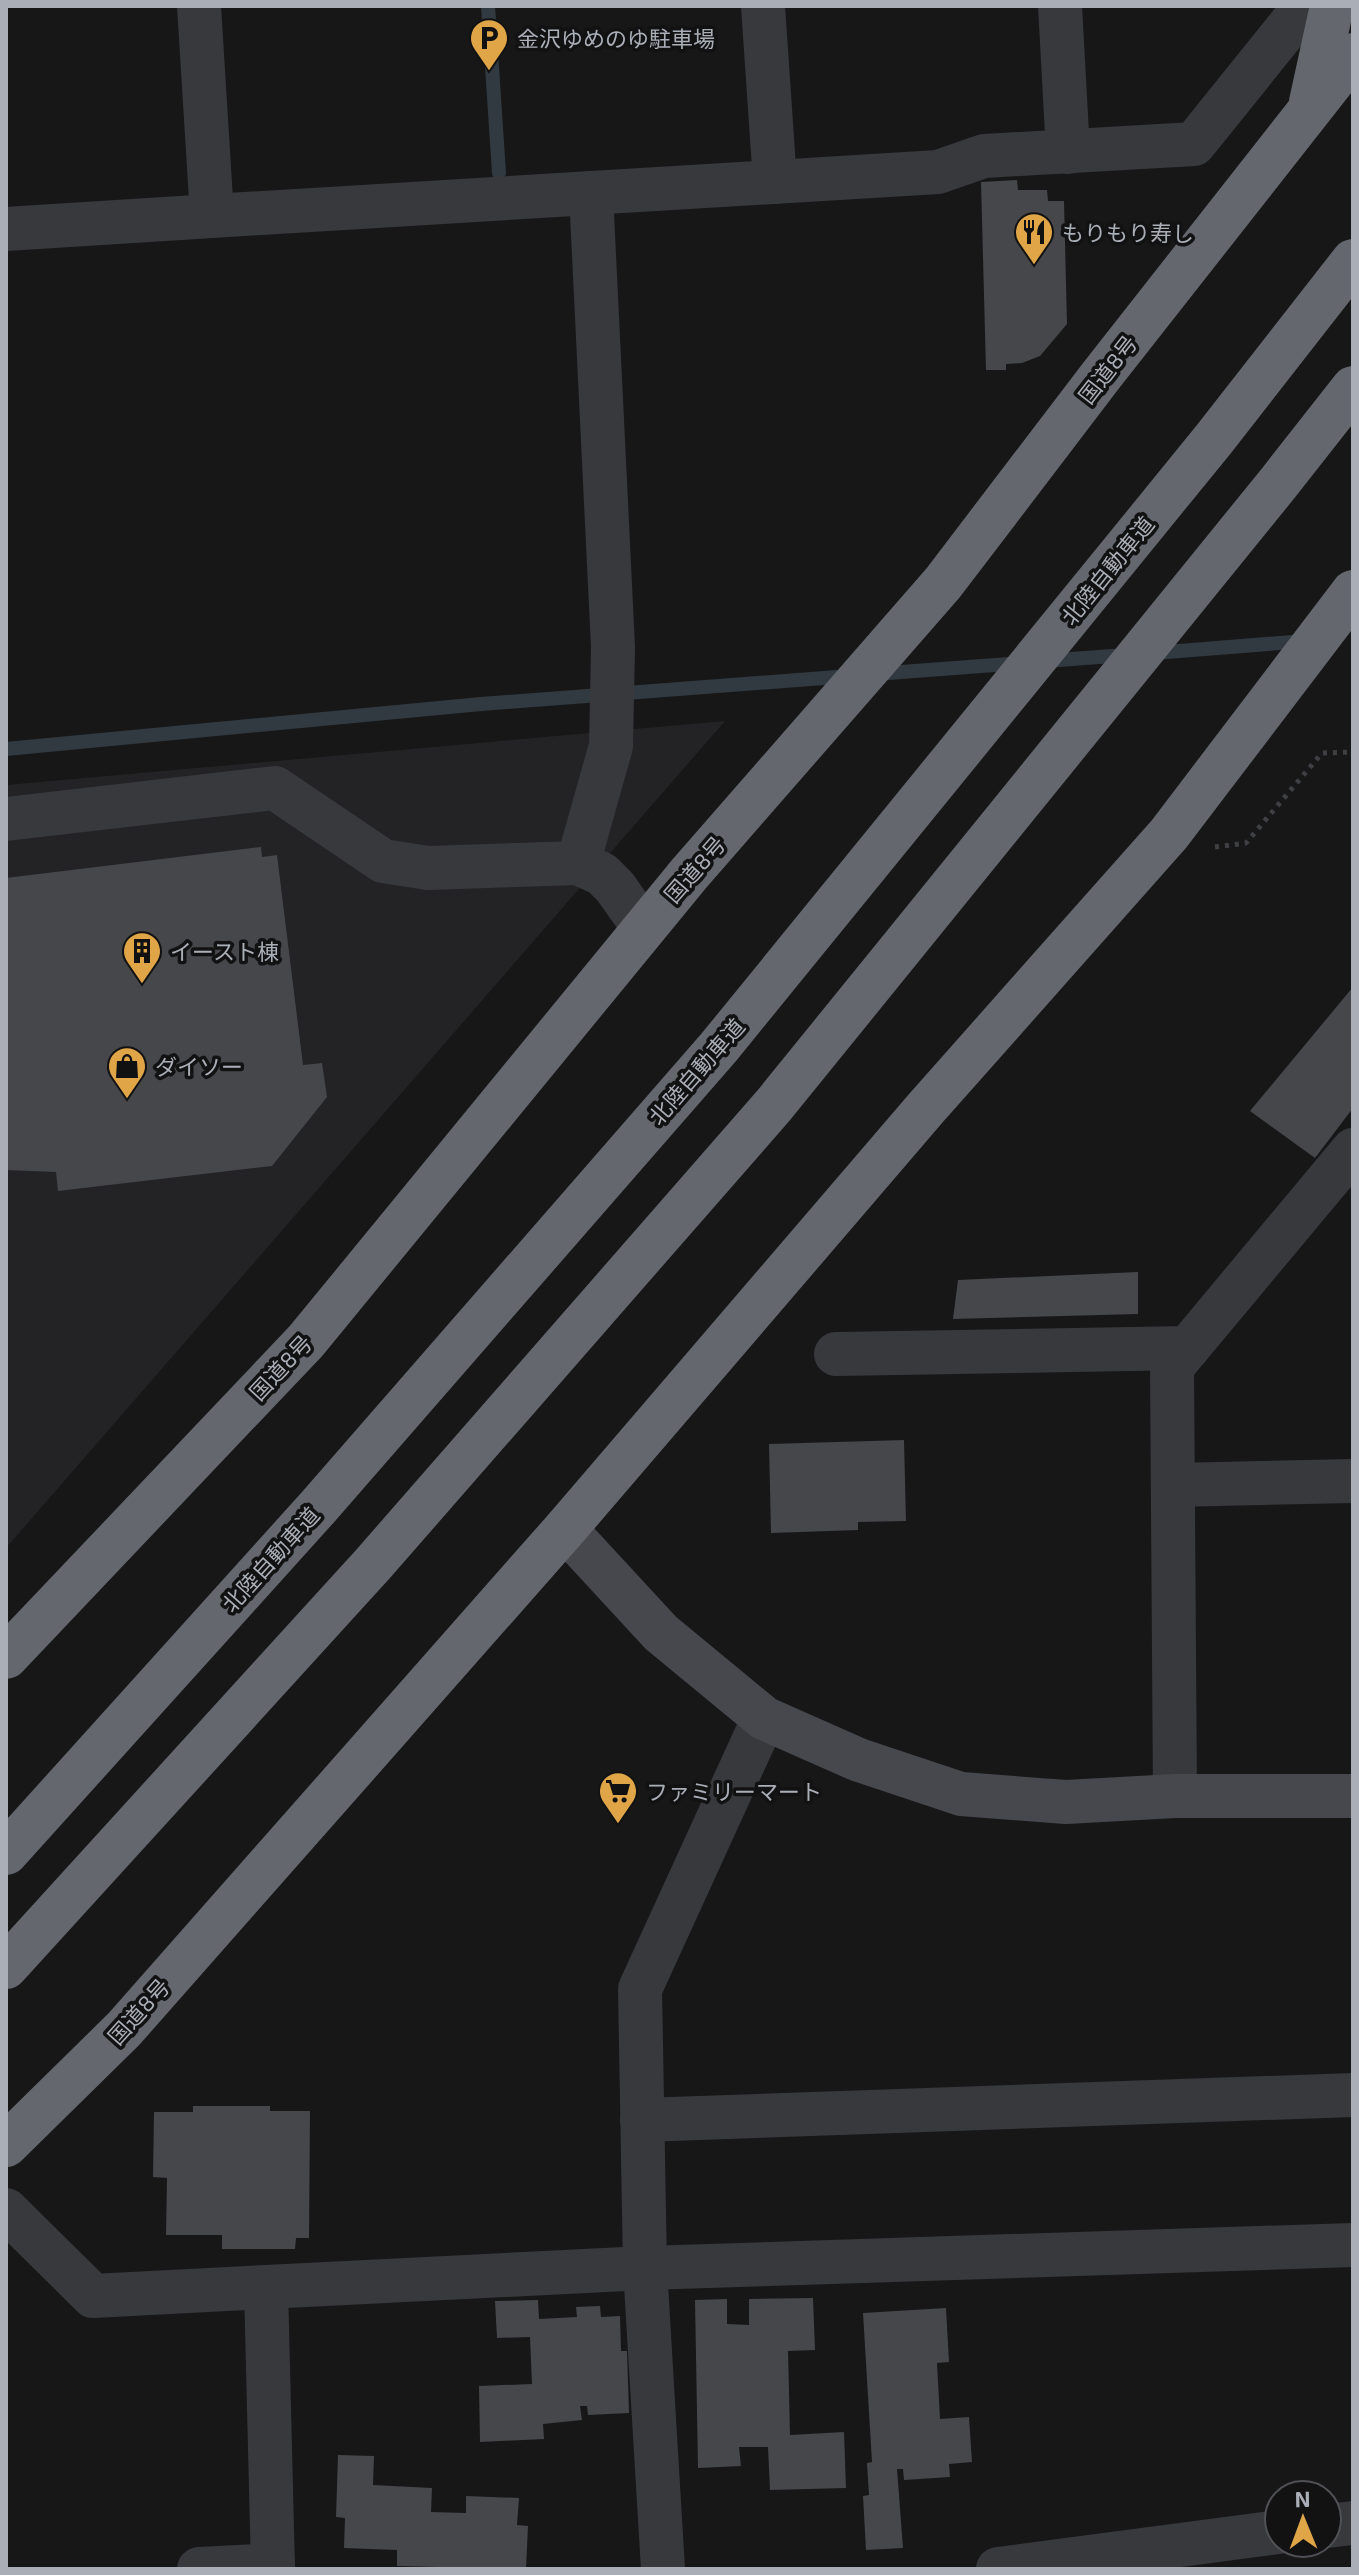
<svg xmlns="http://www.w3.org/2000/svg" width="1359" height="2575" font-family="'Exo 2','Noto Sans JP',sans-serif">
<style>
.built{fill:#232325}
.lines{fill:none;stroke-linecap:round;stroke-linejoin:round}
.stream{stroke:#313a40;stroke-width:14}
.building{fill:#46474b}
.path{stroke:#3e4044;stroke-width:5;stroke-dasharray:4 6;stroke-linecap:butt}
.street{stroke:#38393d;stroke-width:44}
.secondary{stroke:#46484d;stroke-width:44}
.highway{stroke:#64676d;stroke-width:44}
.labels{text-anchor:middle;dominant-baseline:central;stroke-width:7;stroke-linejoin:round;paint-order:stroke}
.poi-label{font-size:22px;fill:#aaafb7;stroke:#121213;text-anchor:start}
.street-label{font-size:22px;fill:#aaafb7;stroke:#121213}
</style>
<rect width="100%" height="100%" fill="#171718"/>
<path class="built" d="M725,721L6,1548V785Z"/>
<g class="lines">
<g class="stream">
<path d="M488,6L499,173"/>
<path d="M1154,653L1305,641"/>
<path d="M1046,661L1125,655"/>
<path d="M875,674L1022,663"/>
<path d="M6,749L481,704L850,676"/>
</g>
</g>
<g class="building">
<path d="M1017,180L1018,190H1047L1048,201H1064L1067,324L1040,356L1022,363L1006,364V370H986L981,182Z"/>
<path d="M261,847L262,857L277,855L303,1065L322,1063L327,1097L272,1166L58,1191L56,1172L6,1170V878Z"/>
<path d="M1353,987V1108L1315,1158L1250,1111Z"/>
<path d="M1138,1272V1314L953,1319L958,1280Z"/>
<path d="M904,1440L906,1521L858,1522V1530L771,1533L769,1444Z"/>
<path d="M193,2106H270V2111H310L309,2238H296L295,2249H222V2235H166L167,2178L153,2177L154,2112H193Z"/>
<path d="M813,2298L815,2350L788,2351L790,2435L844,2432L846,2488L770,2490L768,2447H739L741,2466L698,2468L695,2300L727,2299V2324L749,2325V2299Z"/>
<path d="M538,2300L539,2319L577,2317L576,2307L600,2306L601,2317L620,2316L621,2351H627L629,2413L588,2415L587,2406H580L582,2420L543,2424L544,2439L480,2442L479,2386L532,2384L530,2337L497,2338L495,2301Z"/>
<path d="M946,2308L949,2362L937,2363L940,2419L969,2417L972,2462L949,2464L950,2477L904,2480L903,2469H897L903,2548L866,2550L863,2496L869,2495L867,2463L872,2462L863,2313Z"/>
<path d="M338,2455L374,2456L373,2485L432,2488L431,2512L466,2513V2496L519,2498L517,2525L528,2526L526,2569L397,2566V2550L344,2548L345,2518L336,2517Z"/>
</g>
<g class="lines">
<path class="path" d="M1215,847L1246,843L1322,753L1353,752"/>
<g class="street">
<path d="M763,6L775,182"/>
<path d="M1060,6L1068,152"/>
<path d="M212,216L938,172L984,156L1194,144L1305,6"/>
<path d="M6,229L212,216L199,6"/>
<path d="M6,819L275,788L383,861L428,868L578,863L602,874L615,887L644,928"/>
<path d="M578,863L611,746L613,647L591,193"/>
<path d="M836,1354L1188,1348"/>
<path d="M1173,1485L1353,1481"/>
<path d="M1175,1796L1172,1367L1353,1150"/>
<path d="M642,2120L1353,2095"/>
<path d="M6,2210L93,2296L266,2287L273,2569"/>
<path d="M266,2287L645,2268L1353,2245"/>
<path d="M1327,2526L1353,2523"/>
<path d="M199,2569L273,2565"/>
<path d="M663,2569L645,2268L640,1989L764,1718"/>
<path d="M998,2569L1279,2532"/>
</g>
<path class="secondary" d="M565,1529L661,1633L764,1718L859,1760L961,1794L1066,1802L1175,1796H1353"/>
<g class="highway">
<path d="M1311,102L1332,6"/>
<path d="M6,1657L306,1341L689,874L943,583L1100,377L1353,55"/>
<path d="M6,1853L319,1506L719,1047L1214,439L1353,261"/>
<path d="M6,1967L373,1564L774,1105L1280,481L1353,388"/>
<path d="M6,2145L124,2029L565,1529L926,1108L1169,834L1353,592"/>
</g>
</g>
<defs>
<symbol id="parking-pin" viewBox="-11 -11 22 30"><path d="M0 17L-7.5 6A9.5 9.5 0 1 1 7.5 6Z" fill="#e0a547" stroke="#121213"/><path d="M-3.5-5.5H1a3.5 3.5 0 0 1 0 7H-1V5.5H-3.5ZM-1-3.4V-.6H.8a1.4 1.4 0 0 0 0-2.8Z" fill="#111"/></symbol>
<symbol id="restaurant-pin" viewBox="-11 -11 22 30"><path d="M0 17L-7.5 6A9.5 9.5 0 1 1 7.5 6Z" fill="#e0a547" stroke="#121213"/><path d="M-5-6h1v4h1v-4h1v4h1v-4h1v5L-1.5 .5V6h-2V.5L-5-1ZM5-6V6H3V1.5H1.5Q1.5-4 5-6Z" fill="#111"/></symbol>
<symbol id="building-pin" viewBox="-11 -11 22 30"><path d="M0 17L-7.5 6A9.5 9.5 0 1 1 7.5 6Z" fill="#e0a547" stroke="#121213"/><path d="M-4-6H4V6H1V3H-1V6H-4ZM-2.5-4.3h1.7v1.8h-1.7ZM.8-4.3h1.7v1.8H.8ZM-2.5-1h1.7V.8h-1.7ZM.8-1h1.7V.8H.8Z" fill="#111"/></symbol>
<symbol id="shop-pin" viewBox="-11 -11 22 30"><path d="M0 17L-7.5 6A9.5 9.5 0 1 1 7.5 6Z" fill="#e0a547" stroke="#121213"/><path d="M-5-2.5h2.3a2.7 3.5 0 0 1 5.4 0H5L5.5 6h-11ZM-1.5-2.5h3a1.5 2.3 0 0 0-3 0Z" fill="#111"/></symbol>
<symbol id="supermarket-pin" viewBox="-11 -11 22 30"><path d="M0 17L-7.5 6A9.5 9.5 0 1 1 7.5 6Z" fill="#e0a547" stroke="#121213"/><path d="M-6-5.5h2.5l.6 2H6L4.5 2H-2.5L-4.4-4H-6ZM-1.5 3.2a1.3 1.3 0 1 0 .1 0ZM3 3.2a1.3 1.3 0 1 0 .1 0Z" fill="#111"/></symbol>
</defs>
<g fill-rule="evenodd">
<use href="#parking-pin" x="467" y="16" width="44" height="60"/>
<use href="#restaurant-pin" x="1012" y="210" width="44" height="60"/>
<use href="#building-pin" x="120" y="929" width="44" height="60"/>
<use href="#shop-pin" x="105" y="1044" width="44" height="60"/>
<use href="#supermarket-pin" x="596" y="1769" width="44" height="60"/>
</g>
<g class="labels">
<g class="poi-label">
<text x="517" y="38">金沢ゆめのゆ駐車場</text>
<text x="1062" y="232">もりもり寿し</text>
<text x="170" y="951">イースト棟</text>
<text x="155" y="1066">ダイソー</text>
<text x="646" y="1791">ファミリーマート</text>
</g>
<g class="street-label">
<text transform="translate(1107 369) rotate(-52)">国道8号</text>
<text transform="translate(1107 570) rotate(-51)">北陸自動車道</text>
<text transform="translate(694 869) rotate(-49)">国道8号</text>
<text transform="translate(696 1071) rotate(-49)">北陸自動車道</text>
<text transform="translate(280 1367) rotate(-47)">国道8号</text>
<text transform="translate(270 1559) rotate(-48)">北陸自動車道</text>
<text transform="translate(138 2011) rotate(-48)">国道8号</text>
</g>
</g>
<rect width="1359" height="2575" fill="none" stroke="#aaafb7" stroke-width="16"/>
<g transform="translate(1303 2519) rotate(359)"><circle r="38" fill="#121213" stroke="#4f5155" stroke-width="2"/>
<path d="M0-6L14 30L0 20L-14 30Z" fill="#e0a547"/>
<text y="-12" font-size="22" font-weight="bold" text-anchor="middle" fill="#aaafb7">N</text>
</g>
</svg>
